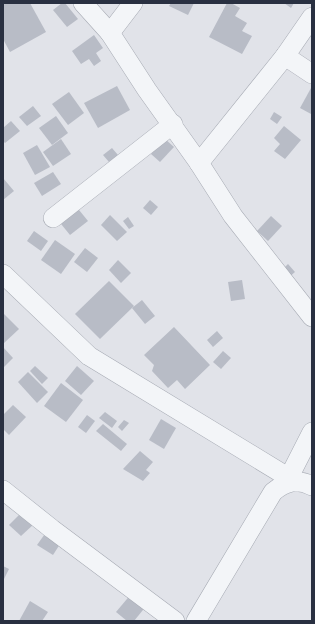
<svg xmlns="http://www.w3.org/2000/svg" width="315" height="624" font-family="'Open Sans',sans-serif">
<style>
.building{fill:#b8bcc6}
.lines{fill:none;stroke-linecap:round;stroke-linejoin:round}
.street-casing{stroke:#a6aab3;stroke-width:20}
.street{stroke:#f3f5f8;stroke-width:19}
</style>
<rect width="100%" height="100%" fill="#e1e3e9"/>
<g class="building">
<path d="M6,3H30L46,32L10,52L3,39V5Z"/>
<path d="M62,3H65L78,19L67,27L53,10Z"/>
<path d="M171,3H194L188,15L169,6Z"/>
<path d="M227,3H231L240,8L235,16L247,23L242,31L252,36L242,54L209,37Z"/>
<path d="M284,3H294L291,8Z"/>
<path d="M94,35L103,48L96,53L101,61L94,66L89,59L81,64L72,51Z"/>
<path d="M117,86L130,110L98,128L84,103Z"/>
<path d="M311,88H312L311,114L300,108Z"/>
<path d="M69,92L84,113L68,125L52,104Z"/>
<path d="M33,106L41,116L27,126L19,117Z"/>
<path d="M274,112L282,117L277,124L270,119Z"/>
<path d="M56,116L68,133L52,145L39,128Z"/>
<path d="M11,121L20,131L5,143L3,141V128Z"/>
<path d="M284,126L301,140L285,159L274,151L280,144L274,138Z"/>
<path d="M61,139L71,154L53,166L43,152Z"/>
<path d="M165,139L174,147L160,162L151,154Z"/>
<path d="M37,145L50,167L35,175L23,153Z"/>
<path d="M112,148L118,155L109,162L103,155Z"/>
<path d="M53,172L61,184L42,196L34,183Z"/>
<path d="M3,178L14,191L3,200Z"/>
<path d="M150,200L158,207L151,215L143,208Z"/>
<path d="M75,205L88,221L70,235L57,219Z"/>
<path d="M110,215L127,232L117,241L101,225Z"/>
<path d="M271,216L282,226L268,241L257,231Z"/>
<path d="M128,217L134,226L129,229L123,221Z"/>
<path d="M34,231L48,241L41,251L27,241Z"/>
<path d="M55,240L75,254L61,274L41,260Z"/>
<path d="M85,248L98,258L87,272L74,262Z"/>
<path d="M118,260L131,273L121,283L109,270Z"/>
<path d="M288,264L295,272L288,278L282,270Z"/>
<path d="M242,280L245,299L231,301L228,282Z"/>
<path d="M109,281L134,306L100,339L75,314Z"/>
<path d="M142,300L155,316L145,324L132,308Z"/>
<path d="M4,314L19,329L3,344V315Z"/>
<path d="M174,327L210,365L185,389L177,380L168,388L152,371L154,365L144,355Z"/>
<path d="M217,331L223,338L213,347L207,340Z"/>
<path d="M3,347L13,358L3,368Z"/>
<path d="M223,351L231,358L221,369L213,362Z"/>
<path d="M35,366L48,378L42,384L30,371Z"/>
<path d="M77,366L94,381L81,395L65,381Z"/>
<path d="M28,372L48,392L37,403L18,382Z"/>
<path d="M61,383L83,400L66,422L44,406Z"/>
<path d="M13,405L26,417L9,435L3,429V415Z"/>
<path d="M105,412L117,421L112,428L99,418Z"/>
<path d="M87,415L95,421L86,433L78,427Z"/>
<path d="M161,419L176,428L164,449L149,440Z"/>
<path d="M124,420L129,423L122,431L118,427Z"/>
<path d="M103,424L127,444L121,451L96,431Z"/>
<path d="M140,451L153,462L146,470L150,473L143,481L123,469Z"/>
<path d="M22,512L34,524L21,536L9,525Z"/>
<path d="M47,531L62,541L53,555L37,545Z"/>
<path d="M3,566L9,569L3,581Z"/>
<path d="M132,593L147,605L134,621H127L116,612Z"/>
<path d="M30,601L48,612L42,621H19Z"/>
</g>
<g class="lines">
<defs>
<g id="street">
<path d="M83,3L110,33L147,90L199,163L233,216L312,317"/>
<path d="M110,33L133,3"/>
<path d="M285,56L312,74"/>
<path d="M199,163L285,56L312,17"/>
<path d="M53,218L173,124"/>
<path d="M3,274L89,356L296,482"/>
<path d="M286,483L312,432"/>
<path d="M3,490L52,529L175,621"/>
<path d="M196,621L273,492C285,482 297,478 312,486"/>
</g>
</defs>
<use href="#street" class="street-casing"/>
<use href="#street" class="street"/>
</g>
<rect width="315" height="624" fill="none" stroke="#293041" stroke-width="8"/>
</svg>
